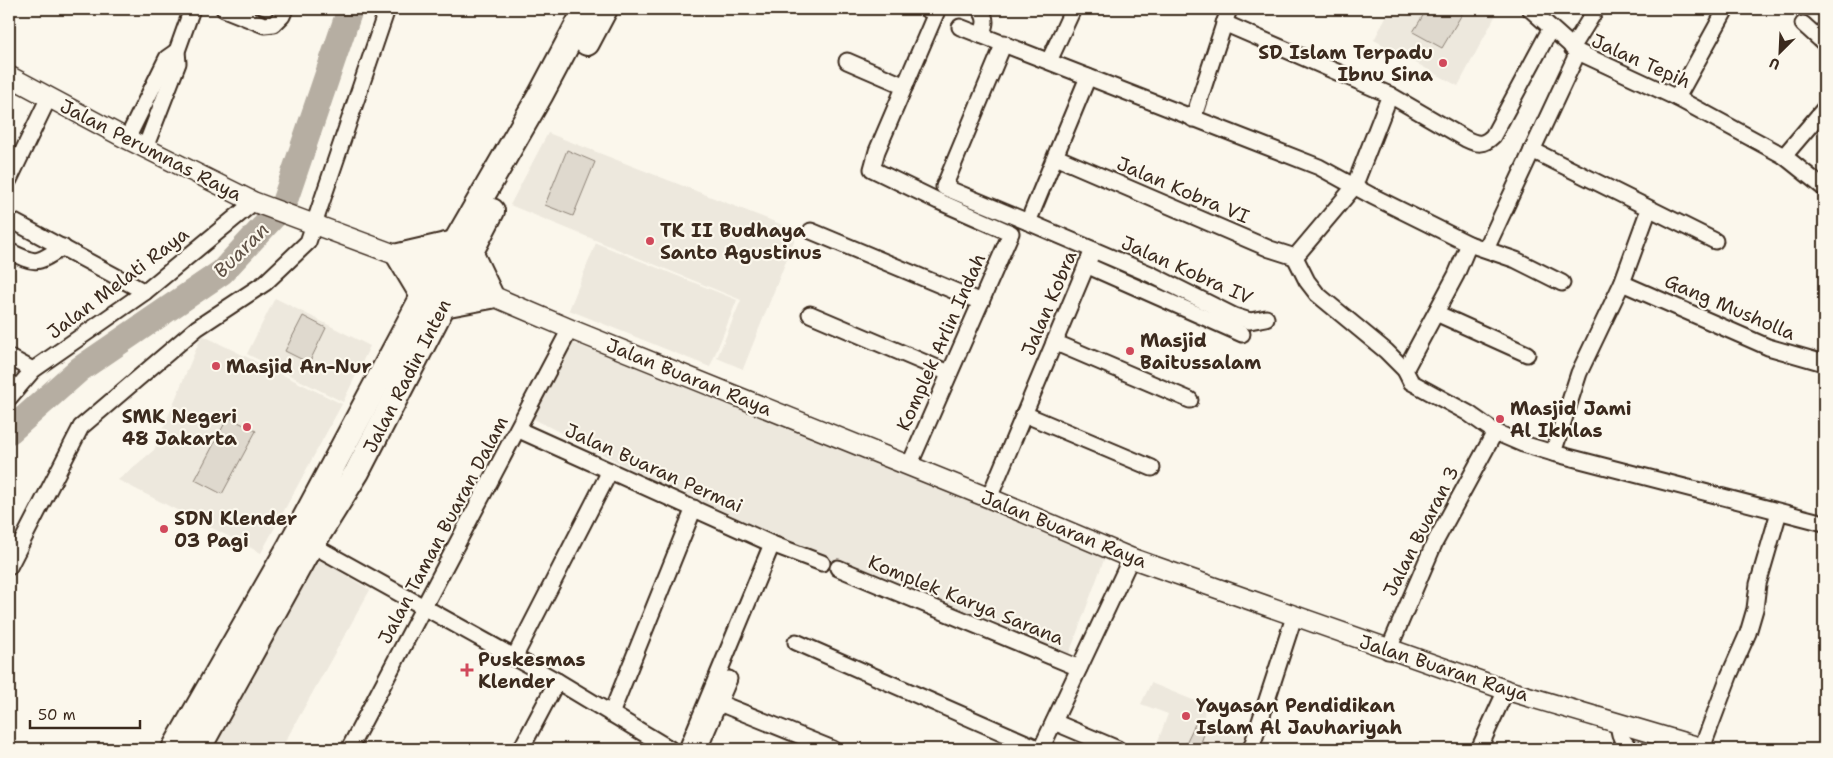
<svg xmlns="http://www.w3.org/2000/svg" width="1833" height="758" font-family="'Shantell Sans',sans-serif">
<style>
.built{fill:#ede8dd}
.grass{fill:#dfd9ce;stroke:#8d8276}
.lines{fill:none;stroke-linecap:round;stroke-linejoin:round}
.river{stroke:#b6aea2;stroke-width:26}
.minor-casing{stroke:#3b2a1e;stroke-width:19}
.tertiary-casing{stroke:#3b2a1e;stroke-width:22}
.primary-casing{stroke:#3b2a1e;stroke-width:28}
.minor{stroke:#fbf7ec;stroke-width:15}
.tertiary{stroke:#fbf7ec;stroke-width:19}
.primary{stroke:#fbf7ec;stroke-width:24}
.poi-dot{fill:#d1495b;stroke:#fbf7ec;stroke-width:2}
.labels{text-anchor:middle;dominant-baseline:central;stroke-width:4.5;stroke-linejoin:round;paint-order:stroke}
.poi-label{font-size:19px;font-weight:bold;fill:#3b2a1e;stroke:#fbf7ec;text-anchor:start}
.street-label{font-size:19px;fill:#3b2a1e;stroke:#fbf7ec}
.water-label{font-size:20px;font-style:italic;fill:#605246;stroke:#fbf7ec}
</style>
<rect width="100%" height="100%" fill="#fbf7ec"/>
<filter id="ink" filterUnits="userSpaceOnUse"><feTurbulence type="fractalNoise" baseFrequency=".02" numOctaves="2"/><feDisplacementMap in="SourceGraphic" scale="10" xChannelSelector="R" yChannelSelector="G"/><feConvolveMatrix kernelMatrix="1 2 1 2 8 2 1 2 1" color-interpolation-filters="sRGB"/></filter>
<g filter="url(#ink)">
<g class="built">
<path d="M1390,9H1499L1458,86L1374,40Z"/>
<path d="M548,133L798,231L743,369L717,358L741,300L510,205Z"/>
<path d="M596,243L737,300L710,367L569,310Z"/>
<path d="M275,298L370,346L343,402L247,354Z"/>
<path d="M202,335L342,404L261,553L118,480L154,450Z"/>
<path d="M569,342L805,423L1105,557L1068,657L763,537L532,418Z"/>
<path d="M307,554L327,564L370,590L281,749H210Z"/>
<path d="M1151,683L1205,705L1204,718L1252,738L1246,749H1155L1168,714L1141,704Z"/>
</g>
<g class="grass">
<path d="M1427,9H1465L1442,48L1413,32Z"/>
<path d="M567,150L595,162L573,216L545,205Z"/>
<path d="M303,316L326,328L309,363L285,351Z"/>
<path d="M228,417L256,431L222,494L195,480Z"/>
<path d="M1198,718L1208,722L1199,749H1183Z"/>
</g>
<g class="lines">
<path class="river" d="M9,427L10,431L80,369L222,272L283,206L350,9"/>
<defs>
<g id="minor">
<path d="M224,9L264,25L274,24L282,16L285,9"/>
<path d="M980,9C987,19 986,24 981,35"/>
<path d="M1530,9L1578,52L1677,98L1784,156L1824,188"/>
<path d="M1224,23L1390,95L1466,139C1478,145 1484,145 1493,136L1551,28"/>
<path d="M1803,24L1824,43"/>
<path d="M960,27L1319,167L1372,196L1469,244L1516,260L1562,283"/>
<path d="M1004,43L944,187L1028,222"/>
<path d="M1572,48L1596,9"/>
<path d="M847,61L905,86"/>
<path d="M1049,61L1073,9"/>
<path d="M1088,77L1028,222L1150,274L1234,316L1250,321L1266,318"/>
<path d="M1677,98L1726,9"/>
<path d="M1193,119L1229,9"/>
<path d="M127,139L167,58L177,51"/>
<path d="M145,148L178,63L177,51L192,9"/>
<path d="M1532,150L1715,241"/>
<path d="M1784,156L1824,109"/>
<path d="M1056,157L1270,249L1295,257"/>
<path d="M9,180L49,97"/>
<path d="M9,219L145,292"/>
<path d="M811,231L981,302"/>
<path d="M1486,249L1578,52"/>
<path d="M9,251C37,265 36,264 63,247"/>
<path d="M1295,257L1307,281L1317,294L1386,351L1405,370L1411,382L1468,413L1495,432L1523,444L1553,453L1824,523"/>
<path d="M1295,257L1354,187L1390,95"/>
<path d="M1086,265L1242,334"/>
<path d="M1622,283L1768,347L1824,363"/>
<path d="M1436,313L1527,354"/>
<path d="M810,314L949,373"/>
<path d="M1054,342L1190,400"/>
<path d="M9,357L33,370"/>
<path d="M1405,370L1456,275L1469,244"/>
<path d="M9,398L33,370L145,292L254,202"/>
<path d="M1024,414L1152,468"/>
<path d="M519,430L772,544L822,563"/>
<path d="M1553,453L1579,373L1622,283L1649,209"/>
<path d="M909,466L1011,233L938,201L872,169L877,151L936,13L926,9"/>
<path d="M989,498L1093,250"/>
<path d="M305,541L557,681L670,749"/>
<path d="M9,567L81,427L197,328L265,283L308,242L387,9"/>
<path d="M838,568L1079,668"/>
<path d="M796,642L1040,749"/>
<path d="M1388,651L1434,544L1495,432"/>
<path d="M514,658L610,471"/>
<path d="M719,703L833,749"/>
<path d="M611,714L694,508"/>
<path d="M1054,722L1118,749"/>
<path d="M1619,723C1618,735 1622,741 1631,749"/>
<path d="M1702,748L1729,676L1748,633L1755,609L1758,584L1779,512"/>
<path d="M349,749L570,329"/>
<path d="M521,749L557,681"/>
<path d="M687,749L772,544"/>
<path d="M699,749L729,679"/>
<path d="M1041,749L1131,558"/>
<path d="M1251,749L1294,617"/>
<path d="M1479,749L1506,690"/>
</g>
<path id="tertiary" d="M9,76L127,139L254,202L399,256L570,329L989,498L1131,558L1506,690L1706,749"/>
<g id="primary">
<path d="M587,43L605,9"/>
<path d="M423,296L399,256L455,243"/>
<path d="M443,305L491,296L470,252"/>
<path d="M174,749L289,548L436,272L455,243L541,94L586,9"/>
<path d="M198,749L304,557L357,472L492,211"/>
</g>
</defs>
<use href="#minor" class="minor-casing"/>
<use href="#tertiary" class="tertiary-casing"/>
<use href="#primary" class="primary-casing"/>
<use href="#minor" class="minor"/>
<use href="#tertiary" class="tertiary"/>
<use href="#primary" class="primary"/>
</g>
</g>
<g class="poi-dot">
<circle cx="1443" cy="63" r="5"/>
<circle cx="650" cy="241" r="5"/>
<circle cx="1130" cy="351" r="5"/>
<circle cx="216" cy="366" r="5"/>
<circle cx="1500" cy="419" r="5"/>
<circle cx="247" cy="427" r="5"/>
<circle cx="164" cy="529" r="5"/>
<path d="M464.5 662.5h5v5h5v5h-5v5h-5v-5h-5v-5h5z"/>
<circle cx="1186" cy="716" r="5"/>
</g>
<g class="labels">
<g class="poi-label">
<text x="1433" y="52" text-anchor="end">SD Islam Terpadu<tspan x="1433" dy="22">Ibnu Sina</tspan></text>
<text x="660" y="230">TK II Budhaya<tspan x="660" dy="22">Santo Agustinus</tspan></text>
<text x="1140" y="340">Masjid<tspan x="1140" dy="22">Baitussalam</tspan></text>
<text x="226" y="366">Masjid An-Nur</text>
<text x="1510" y="408">Masjid Jami<tspan x="1510" dy="22">Al Ikhlas</tspan></text>
<text x="237" y="416" text-anchor="end">SMK Negeri<tspan x="237" dy="22">48 Jakarta</tspan></text>
<text x="174" y="518">SDN Klender<tspan x="174" dy="22">03 Pagi</tspan></text>
<text x="478" y="659">Puskesmas<tspan x="478" dy="22">Klender</tspan></text>
<text x="1196" y="705">Yayasan Pendidikan<tspan x="1196" dy="22">Islam Al Jauhariyah</tspan></text>
</g>
<g class="street-label">
<text transform="translate(1641 61) rotate(24)">Jalan Tepih</text>
<text transform="translate(151 150) rotate(27)">Jalan Perumnas Raya</text>
<text transform="translate(1183 190) rotate(23)">Jalan Kobra VI</text>
<text transform="translate(1187 270) rotate(24)">Jalan Kobra IV</text>
<text transform="translate(118 283) rotate(-37)">Jalan Melati Raya</text>
<text transform="translate(1049 303) rotate(-67)">Jalan Kobra</text>
<text transform="translate(1730 307) rotate(23)">Gang Musholla</text>
<text transform="translate(941 342) rotate(-66)">Komplek Arlin Indah</text>
<text transform="translate(407 376) rotate(-63)">Jalan Radin Inten</text>
<text transform="translate(689 377) rotate(22)">Jalan Buaran Raya</text>
<text transform="translate(654 468) rotate(24)">Jalan Buaran Permai</text>
<text transform="translate(1064 529) rotate(22)">Jalan Buaran Raya</text>
<text transform="translate(443 530) rotate(-62)">Jalan Taman Buaran Dalam</text>
<text transform="translate(1421 531) rotate(-63)">Jalan Buaran 3</text>
<text transform="translate(966 600) rotate(22)">Komplek Karya Sarana</text>
<text transform="translate(1444 668) rotate(18)">Jalan Buaran Raya</text>
</g>
<g class="water-label">
<text transform="translate(241 250) rotate(-45)">Buaran</text>
</g>
</g>
<rect width="1833" height="758" fill="none" stroke="#fbf7ec" stroke-width="30"/>
<rect x="15" y="15" width="1803" height="728" fill="none" stroke="#3b2a1e" stroke-width="2" filter="url(#ink)"/>
<g transform="translate(1780 52) rotate(204)" stroke="#fbf7ec" stroke-width="4" paint-order="stroke">
<path d="M0-4L9 19L0 12L-9 19Z" fill="#3b2a1e"/>
<text y="-8" font-size="14" font-weight="bold" text-anchor="middle" fill="#3b2a1e">U</text>
</g>
<path d="M30 720v8h110v-8" fill="none" stroke="#3b2a1e" stroke-width="2.5"/>
<text x="38" y="720" font-size="15" fill="#3b2a1e" stroke="#fbf7ec" stroke-width="4" paint-order="stroke">50 m</text>
</svg>
